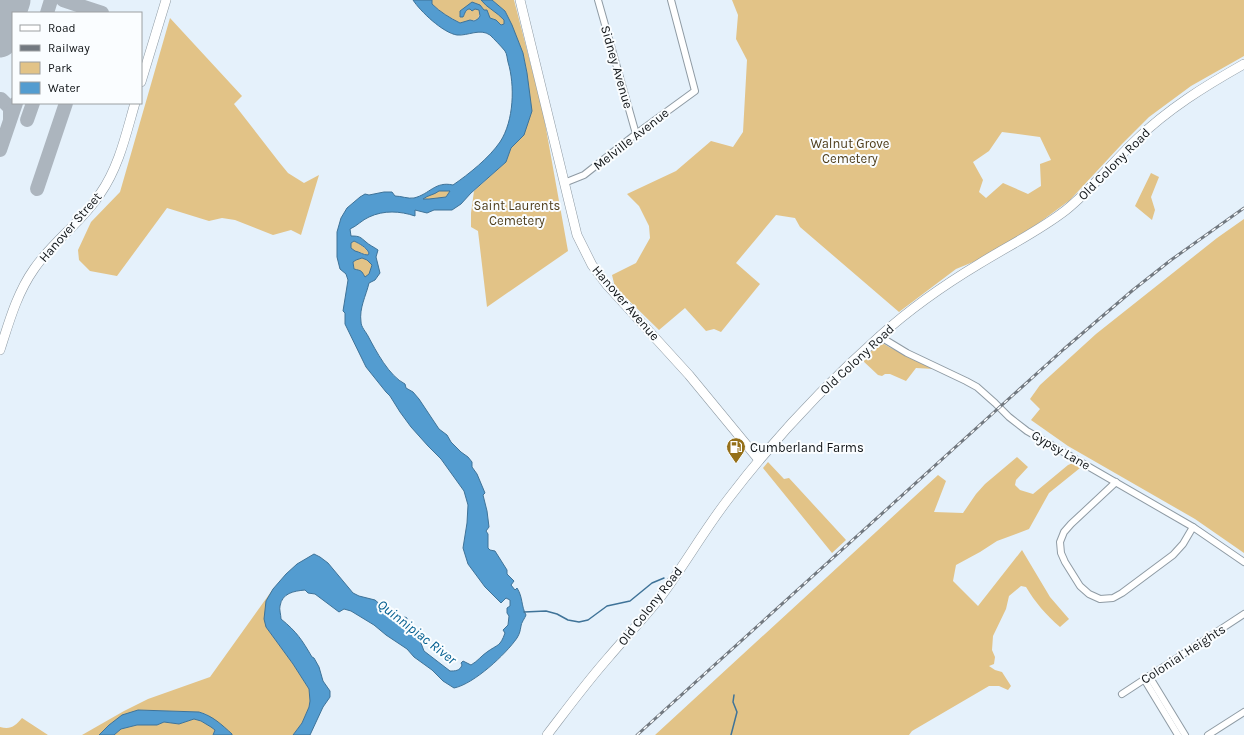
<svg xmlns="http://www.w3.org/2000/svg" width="1244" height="735" font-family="Karla,sans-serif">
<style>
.green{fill:#e2c387;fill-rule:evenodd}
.water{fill:#539cd0;stroke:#3f7398;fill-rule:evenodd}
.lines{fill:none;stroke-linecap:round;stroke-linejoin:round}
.stream{stroke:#3f7398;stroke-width:1.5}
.taxiway{stroke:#acb5be;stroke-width:14}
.runway{stroke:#acb5be;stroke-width:35}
.street-casing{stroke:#8f9ba4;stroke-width:8}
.secondary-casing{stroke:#8f9ba4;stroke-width:10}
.street{stroke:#fff;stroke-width:6}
.secondary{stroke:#fff;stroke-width:9}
.rail-casing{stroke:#727980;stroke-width:3}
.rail{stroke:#fafdff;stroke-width:1.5;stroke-dasharray:4.5;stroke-linecap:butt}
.labels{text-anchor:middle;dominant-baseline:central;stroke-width:4;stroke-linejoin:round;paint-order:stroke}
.street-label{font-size:13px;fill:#101417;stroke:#fafdff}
.park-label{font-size:13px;fill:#4e3d1b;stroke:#fafdff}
.poi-label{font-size:13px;fill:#101417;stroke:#fafdff;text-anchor:start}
.water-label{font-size:14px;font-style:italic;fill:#005d8f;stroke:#fafdff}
</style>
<rect width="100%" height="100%" fill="#e5f1fb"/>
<g class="green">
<path d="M432,0H481C488,8 497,12 504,20V24L501,25L496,20L490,18L487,10L484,11L480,5L460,11V17L468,9H478L480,12L478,19L460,23L442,13L432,4Z"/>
<path d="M492,0H514L543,112L568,251L487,307L478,231L471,227V213L474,191L506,162L511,148L524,135L527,73L523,53L505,11Z"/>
<path d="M732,0H1244V56L1191,86L1149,117L1122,144L1070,200L1036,225L978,260L956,269L899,312L800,227L795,218L776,215L736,263L760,284L721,332L714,329L706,331L685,308L659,330L615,287L612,275L636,263L650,238L649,226L639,206L627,194L676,171L711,141L733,147L743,132L747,60L736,39L738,15ZM1002,132L1040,137L1051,160L1040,164L1041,186L1028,194L1003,183L986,198L979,192L983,180L973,162L989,151Z"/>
<path d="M170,18L242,96L234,104L279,162L288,173L304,183L319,175L301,235L291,230L273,235L235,220L222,218L209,221L167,208L117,276L90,271L79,260L78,250L91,222L120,192Z"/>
<path d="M1151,173L1159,177L1151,197L1155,210L1152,220L1135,206Z"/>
<path d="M438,191H450L446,197L429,200L423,199C428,195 433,195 438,191Z"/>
<path d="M1244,219V553L1195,519L1068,446L1031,420L1040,409L1030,399L1040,385L1096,334L1217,238Z"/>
<path d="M354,241C359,244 366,247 369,254L368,255L355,252L351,248V243Z"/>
<path d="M362,258C374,262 375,269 365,278L354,269V264L353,262L356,260Z"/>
<path d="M884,344L889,347L934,369L916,368L906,381L890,374H885L882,376L878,375L861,359L879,345Z"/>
<path d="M1017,457L1028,467L1016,480L1015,485L1020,490L1033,494L1068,465L1073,463L1080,468L1049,493L1029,529L997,541L980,552L956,565L953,581L978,606L1022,550L1050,597L1069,619L1060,627C1046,615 1035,602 1026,587L1021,586L1009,596L1006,609L993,636L992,650L995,657L994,664L989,666L995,670L1002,672L1011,686L1008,690L999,686H989L912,731L909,735H655L938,475L946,481L934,512L963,513L976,494L985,484Z"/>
<path d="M768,462L784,479L789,478L846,540L832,553L763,468Z"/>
<path d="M273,589L266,601V627L293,664L309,689L310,701L309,707L302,723L293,735H232V734L206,714L199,712L138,710L109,725L99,735H82L124,711L148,699L210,677Z"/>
<path d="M22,718L48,735H0V727C11,730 15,726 22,718Z"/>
<path d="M194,719C202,721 209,725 215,730L213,735H114L121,729L137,725H157L164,722L179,724Z"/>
</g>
<g class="water">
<path d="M413,0H432V4C440,12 450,18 460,23L470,20L474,21L478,19L480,16L479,10L475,9L472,11L470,9C465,9 465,14 463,17H460V11L472,2L480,5L484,10H487L490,18L496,20L501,25L504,24V20C497,12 487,8 481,0H492L505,11L512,25L523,53L527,73L532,111L524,135L511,148L506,162L471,193L461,204L452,210H434L427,213L415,210V216C400,211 384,210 369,217C362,220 357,226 350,229L351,236C360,236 360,237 366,242C369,245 374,247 378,250L376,257L380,273L375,280L369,283C366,296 359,308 361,322C361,327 366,332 368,336C376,351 389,376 405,384L406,388L413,392L419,399L439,429L447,435L451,442L461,452L468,457L472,462V467L477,474L485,493L483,495L487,511L489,527L486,531L488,534V548L490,550L495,551L507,570V574L514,581L511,585L515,590L517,588C523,597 521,606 526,615C525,618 521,623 521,626C520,631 520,633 517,638C506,654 474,684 454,688L443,681L432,670L414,657L407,649L386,635L374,625L351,611L344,609L339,612L315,594L308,593L305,590C294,591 282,593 280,606C279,609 281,615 281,619C297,632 302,640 312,657L314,658L319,667L323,681L330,691V697L323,707L310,735H293L302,723L309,707L310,701L309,689L293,664L266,627L264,619L266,601L273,589L286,574L297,564L314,554L320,557L328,563L353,593L359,596L375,600L398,620L405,617L407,618V626L414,634L419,638L424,651L450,671C455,671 460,671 462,665L461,663L463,661L471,665C478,661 481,656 487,652C498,644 500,647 505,633L503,630L508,625L509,616L507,613V608L510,606V600L506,598L501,603L485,587L468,564L463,548L467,523L468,505L464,491L441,459L428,446L411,427L400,412L390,396L386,392L366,367L345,324V313L343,311L348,280L346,274L340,269L337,257V232L341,218L347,208L360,197L365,194L369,195L384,192H392L395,196C401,196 408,199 414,198C430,194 435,181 453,185C469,174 489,158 500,142C514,121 515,85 508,62C507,58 507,54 505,51C501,46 494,39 490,35C480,28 468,36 457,35C443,33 420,11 413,0ZM439,191H450L446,197L429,199H423C428,195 434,195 439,191ZM354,241C360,244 366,247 369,253L368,255C363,255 360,252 355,251L351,248V243ZM362,258L367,260L372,265L369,274L365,277C361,270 362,271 354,269L353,262L356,260Z"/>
<path d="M138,710L199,712C213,716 222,725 232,734V735H213L215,730L211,727L201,721L194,719L179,724L164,722L157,725H137L121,729L114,735H99L109,725L122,715Z"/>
</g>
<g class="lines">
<g class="stream">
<path d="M524,612L546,611L557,614L568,620L579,622L588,620L607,606L630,601L652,583L664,578"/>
<path d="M731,735L737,712L733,702L734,695"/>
</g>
<g class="taxiway">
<path d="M63,0L102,13"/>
<path d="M47,13L51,0"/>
<path d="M1,99L10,108V119"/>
<path d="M27,120L33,103"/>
<path d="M0,150L16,103"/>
<path d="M37,189L66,103"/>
</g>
<path class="runway" d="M0,40L13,0"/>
<defs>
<g id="street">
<path d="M598,0L636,134"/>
<path d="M564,183L584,175L636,134L695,91L671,0"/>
<path d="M879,336L907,353L966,381L977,387L995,403L1009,417L1027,431L1193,527L1244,562"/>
<path d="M1116,482L1071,524L1064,532L1060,542L1061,553L1065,562L1080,586L1089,594L1100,599L1113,598L1122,593L1173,555L1183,544L1193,527"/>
<path d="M1149,676L1185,735"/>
<path d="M1144,679L1178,735"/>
<path d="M1122,694L1244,614"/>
<path d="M1208,735L1244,712"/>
</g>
<g id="secondary">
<path d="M520,0L577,235L592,265L607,285L689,375L759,460"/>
<path d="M141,82L166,0"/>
<path d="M0,350C9,322 17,293 34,269C53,241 82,222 100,194C119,167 126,134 135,103"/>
<path d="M547,735C567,709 586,683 608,658C625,638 643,619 659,599C684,566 704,530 729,498C774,439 825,385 880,336C910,309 944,285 979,264C1008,246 1039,231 1066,210C1092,189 1112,163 1136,140C1168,109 1205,86 1244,64"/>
</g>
</defs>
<use href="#street" class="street-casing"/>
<use href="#secondary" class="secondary-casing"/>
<use href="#street" class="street"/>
<use href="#secondary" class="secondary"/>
<defs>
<path id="rail" d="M637,735L1064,349L1133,290L1171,260L1244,208"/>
</defs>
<use href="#rail" class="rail-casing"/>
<use href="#rail" class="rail"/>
</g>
<defs>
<symbol id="fuel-pin" viewBox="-11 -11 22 30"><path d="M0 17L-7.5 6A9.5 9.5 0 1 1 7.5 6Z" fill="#957019" stroke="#fafdff"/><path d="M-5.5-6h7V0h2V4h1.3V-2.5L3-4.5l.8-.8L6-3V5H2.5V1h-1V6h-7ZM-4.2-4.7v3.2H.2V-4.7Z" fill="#fff"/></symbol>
</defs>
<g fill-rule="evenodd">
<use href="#fuel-pin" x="725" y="436" width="22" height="30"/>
</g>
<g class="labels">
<g class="street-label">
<text transform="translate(617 67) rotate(74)">Sidney Avenue</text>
<text transform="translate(631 139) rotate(-38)">Melville Avenue</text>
<text transform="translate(1114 164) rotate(-45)">Old Colony Road</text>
<text transform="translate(70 227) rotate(-49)">Hanover Street</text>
<text transform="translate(626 303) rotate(49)">Hanover Avenue</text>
<text transform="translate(857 359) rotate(-43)">Old Colony Road</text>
<text transform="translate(1061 450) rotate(30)">Gypsy Lane</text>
<text transform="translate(650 606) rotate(-52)">Old Colony Road</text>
<text transform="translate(1183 654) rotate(-33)">Colonial Heights</text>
</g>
<g class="park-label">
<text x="850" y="143">Walnut Grove<tspan x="850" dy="15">Cemetery</tspan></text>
<text x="517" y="205">Saint Laurents<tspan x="517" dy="15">Cemetery</tspan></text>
</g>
<g class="poi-label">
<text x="750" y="447">Cumberland Farms</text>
</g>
<g class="water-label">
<text transform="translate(417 632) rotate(38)">Quinnipiac River</text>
</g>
</g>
<rect x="12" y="12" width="130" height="92" fill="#fafdff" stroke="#9ca0a2"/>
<rect x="20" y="25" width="20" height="6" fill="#ffffff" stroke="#9ca0a2"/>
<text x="48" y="32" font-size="12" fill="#101417">Road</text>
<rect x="20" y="45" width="20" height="6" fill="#727980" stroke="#9ca0a2"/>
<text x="48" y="52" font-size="12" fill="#101417">Railway</text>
<rect x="20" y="62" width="20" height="12" fill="#e2c387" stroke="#9ca0a2"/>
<text x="48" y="72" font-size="12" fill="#101417">Park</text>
<rect x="20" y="82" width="20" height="12" fill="#539cd0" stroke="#9ca0a2"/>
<text x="48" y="92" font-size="12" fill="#101417">Water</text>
</svg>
